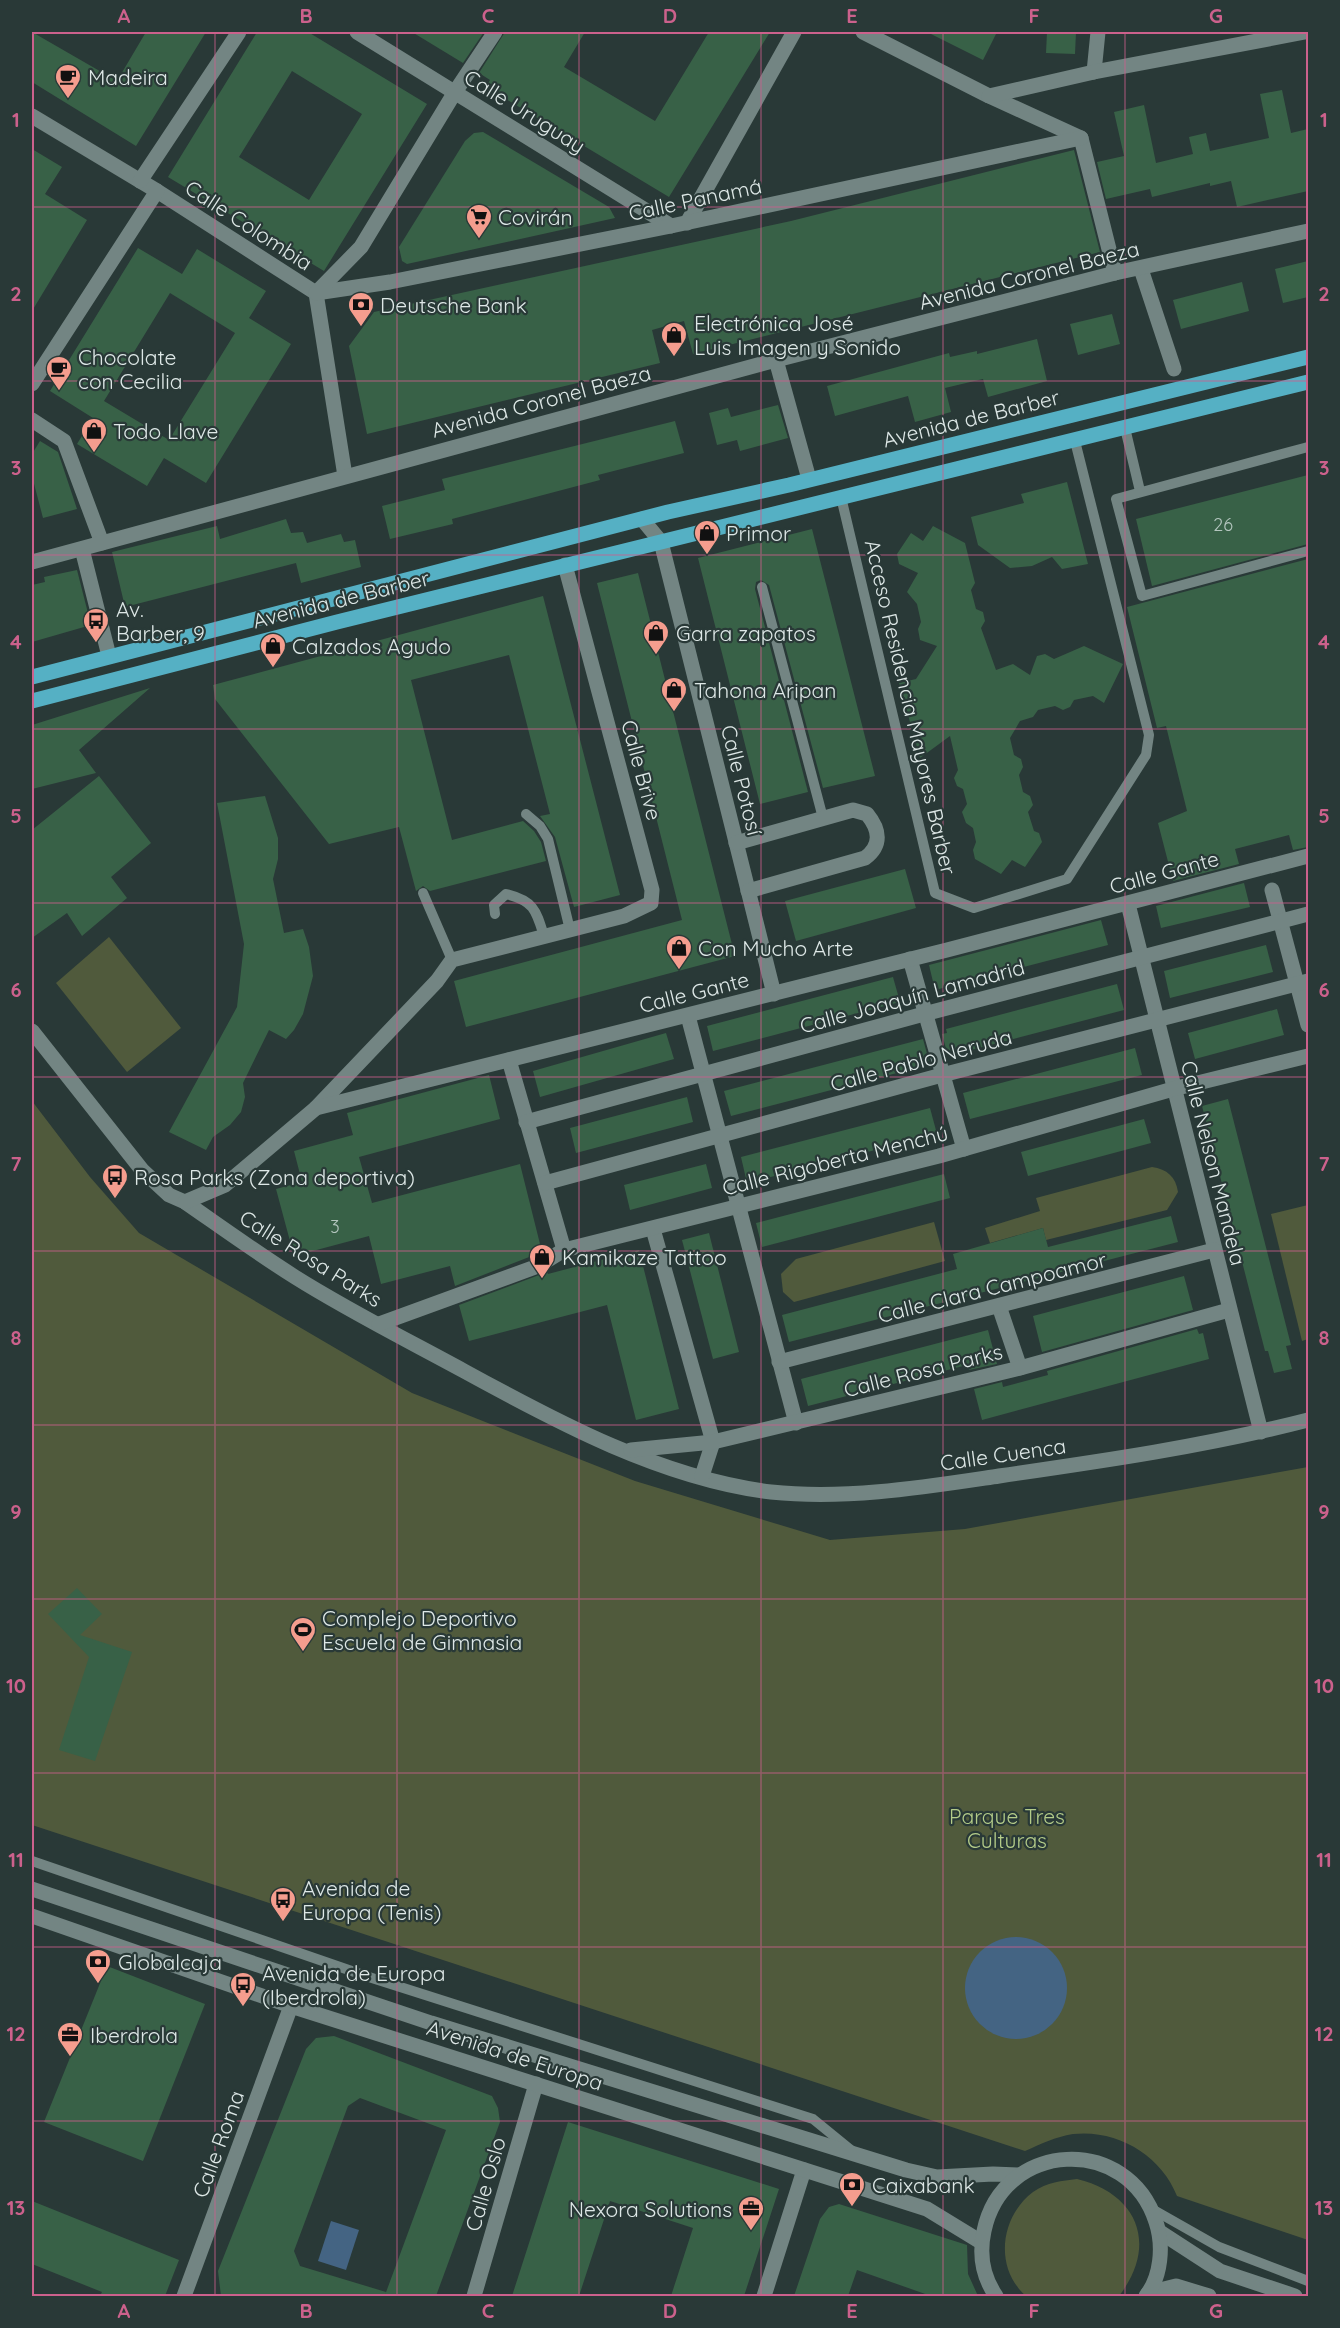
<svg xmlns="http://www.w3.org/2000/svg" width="1340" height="2328" font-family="Quicksand,sans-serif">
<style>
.green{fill:#505a3c}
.water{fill:#446483}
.building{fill:#386147;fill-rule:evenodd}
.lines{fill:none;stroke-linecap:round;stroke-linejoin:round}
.lane{stroke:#738583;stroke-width:10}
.street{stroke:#738583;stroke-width:15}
.secondary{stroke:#738583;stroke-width:15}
.primary{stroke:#55b0c4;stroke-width:15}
.grid{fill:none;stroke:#cc618c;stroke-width:1.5;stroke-opacity:0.55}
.labels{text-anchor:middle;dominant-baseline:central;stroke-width:4.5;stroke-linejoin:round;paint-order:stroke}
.number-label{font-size:18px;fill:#b4c6bf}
.poi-label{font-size:21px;fill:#dee8e7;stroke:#293937;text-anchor:start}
.street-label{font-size:21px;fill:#dee8e7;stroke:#293937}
.park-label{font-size:21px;fill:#b4cc89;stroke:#293937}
.neatline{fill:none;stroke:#cc618c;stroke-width:2}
.grid-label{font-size:20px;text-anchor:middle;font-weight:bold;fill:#cc618c}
</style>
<rect width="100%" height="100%" fill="#293937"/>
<g class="green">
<path d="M109,937L181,1028L127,1072L56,983Z"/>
<path d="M32,1101L90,1177L139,1233L412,1393L635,1481L830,1540L965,1529L1308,1467V2240L1177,2196C1161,2155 1117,2129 1073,2134C1055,2137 1041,2144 1025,2151L32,1825Z"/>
<path d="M1152,1167C1167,1169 1176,1177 1178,1192L1167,1210L1046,1240L1043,1228L990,1243L985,1228L1040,1211L1036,1198Z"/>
<path d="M1308,1205V1339L1302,1341L1271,1214Z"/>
<path d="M934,1222L945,1261L794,1302L783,1292L781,1274L796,1259Z"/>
<path d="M1077,2179C1139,2194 1158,2246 1119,2296H1026C994,2268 1000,2217 1033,2192C1047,2182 1062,2181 1077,2179Z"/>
</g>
<g class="water">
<circle cx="1016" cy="1988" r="51"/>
<path d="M331,2221L359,2230L346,2270L318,2261Z"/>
</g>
<g class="building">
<path d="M32,32L117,81L146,32H206L136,146L32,82Z"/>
<path d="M257,32H308L427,104L324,271L168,177ZM292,71L362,114L309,200L239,157Z"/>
<path d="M412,32H484L463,63Z"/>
<path d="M505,32H585L564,67L655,121L709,32H770L669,197L486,87L490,80L479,73Z"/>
<path d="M927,32H997L983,60Z"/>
<path d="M1047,32H1076L1075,54L1046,53Z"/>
<path d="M1282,90L1291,133L1308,129V191L1237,207L1231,181L1210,186V183L1152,197L1150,189L1106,199L1097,162L1124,156L1114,112L1144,105L1156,163L1193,154L1189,137L1206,133L1210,151L1269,138L1260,94Z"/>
<path d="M483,132L609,207L615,218L407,264L402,261L399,247L465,141L474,133Z"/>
<path d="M32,149L62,167L45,194L87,220L32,311Z"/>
<path d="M1074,150L1100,252L693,354L684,321L652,330L660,363L367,434L349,346L374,312L791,221Z"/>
<path d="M138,248L182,274L197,249L266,291L249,318L291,344L206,483L164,458L147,486L77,444L93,418L50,391ZM170,293L235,333L169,440L104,401Z"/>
<path d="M1308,261V297L1283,303L1275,269Z"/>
<path d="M1242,282L1249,311L1181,329L1173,300Z"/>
<path d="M1112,314L1120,344L1078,355L1070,324Z"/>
<path d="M1037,339L1047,381L988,397L983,379L945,388L951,412L915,422L908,396L835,416L827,386L949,353L950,357L977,351V354Z"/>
<path d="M778,405L788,438L740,451L737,440L717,445L709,413L728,408L731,417Z"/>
<path d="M675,421L684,453L598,475L600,480L452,519L453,524L390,539L382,506L445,490L442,479Z"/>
<path d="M40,441L58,452L77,509L43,518L32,476V454Z"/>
<path d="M1308,475V544L1152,586L1136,519Z"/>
<path d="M1067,482L1088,564L1062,569L1052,557L1032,566L1010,568L978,545L971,517L1024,503L1021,494Z"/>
<path d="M286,519L291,533L303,532L307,543L341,534L344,542L355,540L361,567L301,583L296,563L125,607L112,552L217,526L220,539Z"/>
<path d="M933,526L965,543L975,583L971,590L976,609L983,612L985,621L981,628L996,670L1013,664L1030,675L1037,656L1045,654L1054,659L1084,646L1123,664L1104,703L1093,696L1074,700L1070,707L1063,710L1055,706L1038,710L1033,717L1020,721L1010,738L1014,755L1021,759L1023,767L1019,775L1023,792L1030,796L1033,805L1028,812L1034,831L1039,833L1042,842L1025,867L1012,860L1001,874L975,859L973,850L976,842L973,828L966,823L962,812L967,804L963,789L957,786L954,778L958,770L950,736L920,758L899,683L916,679L937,646L920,640L918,629L921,622L917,604L907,592L918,573L899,564L897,554L911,533L923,541Z"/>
<path d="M812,529L875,776L823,788L769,585L761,580L756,582L755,589L808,792L760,804L698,558Z"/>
<path d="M1308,559V847L1293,850L1289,835L1235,849L1239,864L1173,881L1158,823L1187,811L1166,726L1157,728L1127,607Z"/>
<path d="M77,570L91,625L32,642V585L45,582L44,577Z"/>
<path d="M638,573L735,956L466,1027L454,981L682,920L597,583Z"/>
<path d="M543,596L620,895L574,907L555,837L540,816L550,814L509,655L411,680L452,840L523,821L534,831L541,842L546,861L430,891L423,886L416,891L399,827L329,844L215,699L213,685Z"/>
<path d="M150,688L79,750L96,773L32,789V725Z"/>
<path d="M99,776L151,843L111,877L127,898L82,936L67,913L32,938V830Z"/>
<path d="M265,796L278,838V859L273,879L284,933L303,929L309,947L313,976L303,1014L294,1030L286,1039L269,1030L243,1083L245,1097L241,1112L230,1125L213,1137L206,1150L169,1132L237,1007L244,944L217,803Z"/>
<path d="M905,869L916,908L796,941L785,901Z"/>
<path d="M1244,883L1250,907L1161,928L1156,906Z"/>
<path d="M1101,920L1108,945L935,990L929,965Z"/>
<path d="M1266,945L1273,972L1170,998L1164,971Z"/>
<path d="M893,977L900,1002L713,1051L707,1026Z"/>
<path d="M1117,984L1124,1010L948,1056L942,1034L947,1033L946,1029Z"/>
<path d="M1277,1009L1284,1035L1195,1059L1188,1033Z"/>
<path d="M666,1033L674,1059L540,1097L533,1071Z"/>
<path d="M923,1039L929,1061L919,1063L920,1067L731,1116L724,1091Z"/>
<path d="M1135,1048L1142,1075L970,1119L963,1093Z"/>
<path d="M489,1075L500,1119L359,1157L372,1203L520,1164L542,1252L455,1286L450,1266L381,1284L369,1236L294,1256L276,1189L302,1182L294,1151L353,1135L347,1113Z"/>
<path d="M687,1097L693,1122L576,1153L570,1128Z"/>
<path d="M1228,1099L1291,1345L1286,1346L1292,1369L1274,1373L1268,1351H1265L1202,1106Z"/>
<path d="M930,1108L937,1134L747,1183L741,1157Z"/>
<path d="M1144,1119L1151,1143L1028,1176L1021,1152Z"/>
<path d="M706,1164L712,1188L630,1210L624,1185Z"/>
<path d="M944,1174L950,1198L762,1247L756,1223Z"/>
<path d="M1171,1216L1178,1242L789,1342L782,1315L957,1269L953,1254L1043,1228L1048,1247Z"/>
<path d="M709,1233L739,1352L713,1359L682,1240Z"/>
<path d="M639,1250L679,1409L636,1420L607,1305L469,1341L459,1305L547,1272L548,1274Z"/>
<path d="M1184,1276L1193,1310L1042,1352L1033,1316Z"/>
<path d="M1197,1329L1199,1334L1203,1333L1209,1359L982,1420L974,1389L1002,1382L1003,1387L1048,1375L1047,1371Z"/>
<path d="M988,1330L997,1364L969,1370L967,1365L808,1406L801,1379Z"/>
<path d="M77,1588L102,1614L80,1635L132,1652L95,1761L59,1750L89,1657L48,1614Z"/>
<path d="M107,1966L205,2004L143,2161L44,2122Z"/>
<path d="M334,2036L492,2096L498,2108L500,2122L436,2296H221L218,2271L306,2049L316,2038ZM360,2098L446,2130L385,2295L386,2292L300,2266L294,2251L348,2106Z"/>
<path d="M568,2122L779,2189L744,2296H671L693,2228L610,2201L579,2296H512Z"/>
<path d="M32,2201L179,2260L165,2296H100L102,2292L32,2264Z"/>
<path d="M839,2204L967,2245L968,2274L978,2296H931L857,2270L848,2296H794L820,2219L829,2207Z"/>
</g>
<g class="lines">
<g class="lane">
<path d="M1125,428L1140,491"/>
<path d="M1308,447L1116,499L1142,596L1308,551"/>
<path d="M841,497L935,893L974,908L1067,879L1146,755L1149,735L1075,441"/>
<path d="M762,587L823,818"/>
<path d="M526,814L540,826L548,839L570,930"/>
<path d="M423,893L452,960"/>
<path d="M495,914L494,905L506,894C534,901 536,910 544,936"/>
<path d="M32,1861L372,1978L813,2119L851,2150"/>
<path d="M1152,2209L1219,2247L1308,2281"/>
</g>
<g class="street">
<path d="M357,32L671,226"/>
<path d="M863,32L989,96L1081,138L1115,273"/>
<path d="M1094,72L1098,32"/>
<path d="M989,96L1094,72L1305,32"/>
<path d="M32,116L157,191L316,293L345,476"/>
<path d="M140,181L239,32"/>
<path d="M687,223L794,32"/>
<path d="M1141,269L1174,369"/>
<path d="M316,293L390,282L671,226L1081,138"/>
<path d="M316,293L361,247L455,92L495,32"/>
<path d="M776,360L809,479"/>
<path d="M32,384L157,191"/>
<path d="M32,420L64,441L102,543"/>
<path d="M642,519L661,542L774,994"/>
<path d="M82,549L109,656"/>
<path d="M32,562L776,360L1115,273L1308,231"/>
<path d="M736,843L853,810L867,814C880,830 882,845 865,858L748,891"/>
<path d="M1272,890L1308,1025"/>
<path d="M1128,904L1261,1432"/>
<path d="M910,959L964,1149"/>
<path d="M688,1016L796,1423"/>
<path d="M32,1031L142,1170L169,1195L185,1202C221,1227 257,1253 295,1277C349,1311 407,1340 464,1371C557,1422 663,1479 771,1492C847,1500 925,1487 999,1476C1103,1461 1207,1446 1308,1420"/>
<path d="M509,1060L564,1250"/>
<path d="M316,1108L437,981L452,960L624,916L651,903L652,890L565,565"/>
<path d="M526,1122L924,1014L1308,914"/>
<path d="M545,1183L942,1075L1308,981"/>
<path d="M185,1202L225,1185L316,1108L947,950L1308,856"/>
<path d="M653,1229L713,1442L702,1476"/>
<path d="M999,1306L1020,1368"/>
<path d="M379,1324L538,1266L564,1250L939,1156L1173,1089L1308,1056"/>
<path d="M779,1362L1214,1250"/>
<path d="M631,1450L713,1442L1020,1368L1229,1310"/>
<path d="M184,2296L291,2006"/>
<path d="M474,2296L536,2084"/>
<path d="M764,2296L804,2170"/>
</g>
<g class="secondary">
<path d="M32,1889L431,2023L906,2170L937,2177L993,2174L1018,2175"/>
<path d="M32,1916L291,2006L927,2209L981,2242"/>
<path d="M1160,2232L1220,2271L1295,2296"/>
<path d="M1148,2293L1176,2286L1209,2296"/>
<path d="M996,2296C983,2277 979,2254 984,2231C1003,2140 1128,2134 1156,2222C1164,2246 1161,2277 1146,2296"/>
</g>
<g class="primary">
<path d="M32,677L668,512L789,485L1308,357"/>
<path d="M32,701L337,622L1308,382"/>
</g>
</g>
<path class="grid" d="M215,32V2296M397,32V2296M579,32V2296M761,32V2296M943,32V2296M1125,32V2296M32,207H1308M32,381H1308M32,555H1308M32,729H1308M32,903H1308M32,1077H1308M32,1251H1308M32,1425H1308M32,1599H1308M32,1773H1308M32,1947H1308M32,2121H1308"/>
<defs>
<symbol id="cafe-pin" viewBox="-11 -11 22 30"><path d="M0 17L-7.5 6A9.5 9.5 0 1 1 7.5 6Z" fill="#f59d8e" stroke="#293937"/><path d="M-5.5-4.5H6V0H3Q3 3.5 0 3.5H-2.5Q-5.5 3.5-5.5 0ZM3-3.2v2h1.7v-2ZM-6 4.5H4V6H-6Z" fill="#111"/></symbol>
<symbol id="supermarket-pin" viewBox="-11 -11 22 30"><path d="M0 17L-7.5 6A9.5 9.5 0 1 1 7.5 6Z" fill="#f59d8e" stroke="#293937"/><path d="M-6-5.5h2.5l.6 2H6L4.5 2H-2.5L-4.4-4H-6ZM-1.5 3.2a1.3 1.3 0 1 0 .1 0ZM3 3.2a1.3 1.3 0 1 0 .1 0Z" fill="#111"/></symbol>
<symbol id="bank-pin" viewBox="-11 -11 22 30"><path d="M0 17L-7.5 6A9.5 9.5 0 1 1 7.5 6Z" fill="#f59d8e" stroke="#293937"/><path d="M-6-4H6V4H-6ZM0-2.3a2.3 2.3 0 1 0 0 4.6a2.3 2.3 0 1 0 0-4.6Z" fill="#111"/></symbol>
<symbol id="shop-pin" viewBox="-11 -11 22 30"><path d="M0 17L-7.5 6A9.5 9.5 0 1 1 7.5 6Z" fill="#f59d8e" stroke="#293937"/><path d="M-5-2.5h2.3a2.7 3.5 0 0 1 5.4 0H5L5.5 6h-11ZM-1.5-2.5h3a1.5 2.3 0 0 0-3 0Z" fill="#111"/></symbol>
<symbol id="bus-pin" viewBox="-11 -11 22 30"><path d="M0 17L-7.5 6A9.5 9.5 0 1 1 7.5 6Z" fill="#f59d8e" stroke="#293937"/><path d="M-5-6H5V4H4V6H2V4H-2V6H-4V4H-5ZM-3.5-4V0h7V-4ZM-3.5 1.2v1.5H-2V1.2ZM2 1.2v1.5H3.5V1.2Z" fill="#111"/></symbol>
<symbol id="stadium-pin" viewBox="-11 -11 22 30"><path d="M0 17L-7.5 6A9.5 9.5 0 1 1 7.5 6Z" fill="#f59d8e" stroke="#293937"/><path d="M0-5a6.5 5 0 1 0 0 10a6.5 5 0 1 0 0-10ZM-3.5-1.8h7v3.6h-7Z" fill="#111"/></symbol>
<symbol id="office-pin" viewBox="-11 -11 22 30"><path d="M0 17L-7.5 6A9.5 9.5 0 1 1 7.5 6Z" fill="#f59d8e" stroke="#293937"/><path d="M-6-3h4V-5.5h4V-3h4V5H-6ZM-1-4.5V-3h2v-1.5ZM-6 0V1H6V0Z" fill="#111"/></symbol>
</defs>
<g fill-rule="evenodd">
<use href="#cafe-pin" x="53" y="62" width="30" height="40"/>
<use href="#supermarket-pin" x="464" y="202" width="30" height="40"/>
<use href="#bank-pin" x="346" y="290" width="30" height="40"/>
<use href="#shop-pin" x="659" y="320" width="30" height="40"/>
<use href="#cafe-pin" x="44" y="354" width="30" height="40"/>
<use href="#shop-pin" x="79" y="416" width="30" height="40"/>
<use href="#shop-pin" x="692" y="518" width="30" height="40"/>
<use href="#bus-pin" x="81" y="606" width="30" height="40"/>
<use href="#shop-pin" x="641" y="618" width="30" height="40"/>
<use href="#shop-pin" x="258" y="631" width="30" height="40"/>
<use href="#shop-pin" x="659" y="675" width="30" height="40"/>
<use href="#shop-pin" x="664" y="933" width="30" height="40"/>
<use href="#bus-pin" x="100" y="1162" width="30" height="40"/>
<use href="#shop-pin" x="527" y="1242" width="30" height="40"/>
<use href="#stadium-pin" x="288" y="1615" width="30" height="40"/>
<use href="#bus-pin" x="268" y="1885" width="30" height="40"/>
<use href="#bank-pin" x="83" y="1947" width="30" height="40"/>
<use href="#bus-pin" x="228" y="1970" width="30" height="40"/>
<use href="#office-pin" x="55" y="2020" width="30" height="40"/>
<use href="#bank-pin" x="837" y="2170" width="30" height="40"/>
<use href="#office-pin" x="736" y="2194" width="30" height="40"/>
</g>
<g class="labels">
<g class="number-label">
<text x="1223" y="524">26</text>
<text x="335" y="1226">3</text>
</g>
<g class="poi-label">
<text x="88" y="77">Madeira</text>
<text x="498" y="217">Covirán</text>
<text x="380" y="305">Deutsche Bank</text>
<text x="694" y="323">Electrónica José<tspan x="694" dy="24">Luis Imagen y Sonido</tspan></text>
<text x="78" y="357">Chocolate<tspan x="78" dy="24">con Cecilia</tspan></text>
<text x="113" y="431">Todo Llave</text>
<text x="726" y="533">Primor</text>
<text x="116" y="609">Av.<tspan x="116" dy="24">Barber, 9</tspan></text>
<text x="676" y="633">Garra zapatos</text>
<text x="292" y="646">Calzados Agudo</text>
<text x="694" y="690">Tahona Aripan</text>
<text x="698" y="948">Con Mucho Arte</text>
<text x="134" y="1177">Rosa Parks (Zona deportiva)</text>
<text x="562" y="1257">Kamikaze Tattoo</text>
<text x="322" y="1618">Complejo Deportivo<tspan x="322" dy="24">Escuela de Gimnasia</tspan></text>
<text x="302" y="1888">Avenida de<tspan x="302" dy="24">Europa (Tenis)</tspan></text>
<text x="118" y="1962">Globalcaja</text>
<text x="262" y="1973">Avenida de Europa<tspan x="262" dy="24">(Iberdrola)</tspan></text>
<text x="90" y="2035">Iberdrola</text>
<text x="872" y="2185">Caixabank</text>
<text x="732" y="2209" text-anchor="end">Nexora Solutions</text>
</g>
<g class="street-label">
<text transform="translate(525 111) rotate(32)">Calle Uruguay</text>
<text transform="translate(695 199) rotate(-12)">Calle Panamá</text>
<text transform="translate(249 225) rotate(33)">Calle Colombia</text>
<text transform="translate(1029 275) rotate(-14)">Avenida Coronel Baeza</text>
<text transform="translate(541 401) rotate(-15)">Avenida Coronel Baeza</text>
<text transform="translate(971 418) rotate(-14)">Avenida de Barber</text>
<text transform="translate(341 599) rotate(-14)">Avenida de Barber</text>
<text transform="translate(911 707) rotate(77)">Acceso Residencia Mayores Barber</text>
<text transform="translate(642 770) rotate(75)">Calle Brive</text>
<text transform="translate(742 780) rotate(76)">Calle Potosí</text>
<text transform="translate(1164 872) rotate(-15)">Calle Gante</text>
<text transform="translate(694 992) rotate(-14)">Calle Gante</text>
<text transform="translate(912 996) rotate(-15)">Calle Joaquín Lamadrid</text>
<text transform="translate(921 1060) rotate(-15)">Calle Pablo Neruda</text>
<text transform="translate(835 1160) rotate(-14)">Calle Rigoberta Menchú</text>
<text transform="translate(1214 1163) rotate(76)">Calle Nelson Mandela</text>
<text transform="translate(311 1258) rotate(32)">Calle Rosa Parks</text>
<text transform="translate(992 1287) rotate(-14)">Calle Clara Campoamor</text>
<text transform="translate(923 1370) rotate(-14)">Calle Rosa Parks</text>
<text transform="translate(1003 1454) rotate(-8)">Calle Cuenca</text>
<text transform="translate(515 2055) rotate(18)">Avenida de Europa</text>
<text transform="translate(218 2144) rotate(-70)">Calle Roma</text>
<text transform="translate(485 2184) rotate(-74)">Calle Oslo</text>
</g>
<g class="park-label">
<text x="1007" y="1816">Parque Tres<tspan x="1007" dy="24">Culturas</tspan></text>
</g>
</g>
<rect width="1340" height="2328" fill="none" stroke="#293937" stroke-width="66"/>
<rect x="33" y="33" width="1274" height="2262" class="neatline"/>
<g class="grid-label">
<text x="124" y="23">A</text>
<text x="306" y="23">B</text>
<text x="488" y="23">C</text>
<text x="670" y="23">D</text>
<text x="852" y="23">E</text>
<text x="1034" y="23">F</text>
<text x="1216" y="23">G</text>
<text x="16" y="127">1</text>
<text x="1324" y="127">1</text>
<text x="16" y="301">2</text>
<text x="1324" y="301">2</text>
<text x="16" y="475">3</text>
<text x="1324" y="475">3</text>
<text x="16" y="649">4</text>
<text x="1324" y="649">4</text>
<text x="16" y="823">5</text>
<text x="1324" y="823">5</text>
<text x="16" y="997">6</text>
<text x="1324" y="997">6</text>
<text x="16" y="1171">7</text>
<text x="1324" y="1171">7</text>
<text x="16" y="1345">8</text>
<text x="1324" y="1345">8</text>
<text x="16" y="1519">9</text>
<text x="1324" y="1519">9</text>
<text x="16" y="1693">10</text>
<text x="1324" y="1693">10</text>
<text x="16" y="1867">11</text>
<text x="1324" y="1867">11</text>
<text x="16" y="2041">12</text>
<text x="1324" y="2041">12</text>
<text x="16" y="2215">13</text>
<text x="1324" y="2215">13</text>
<text x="124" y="2318">A</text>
<text x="306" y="2318">B</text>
<text x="488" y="2318">C</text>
<text x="670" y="2318">D</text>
<text x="852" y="2318">E</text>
<text x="1034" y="2318">F</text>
<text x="1216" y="2318">G</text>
</g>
</svg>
